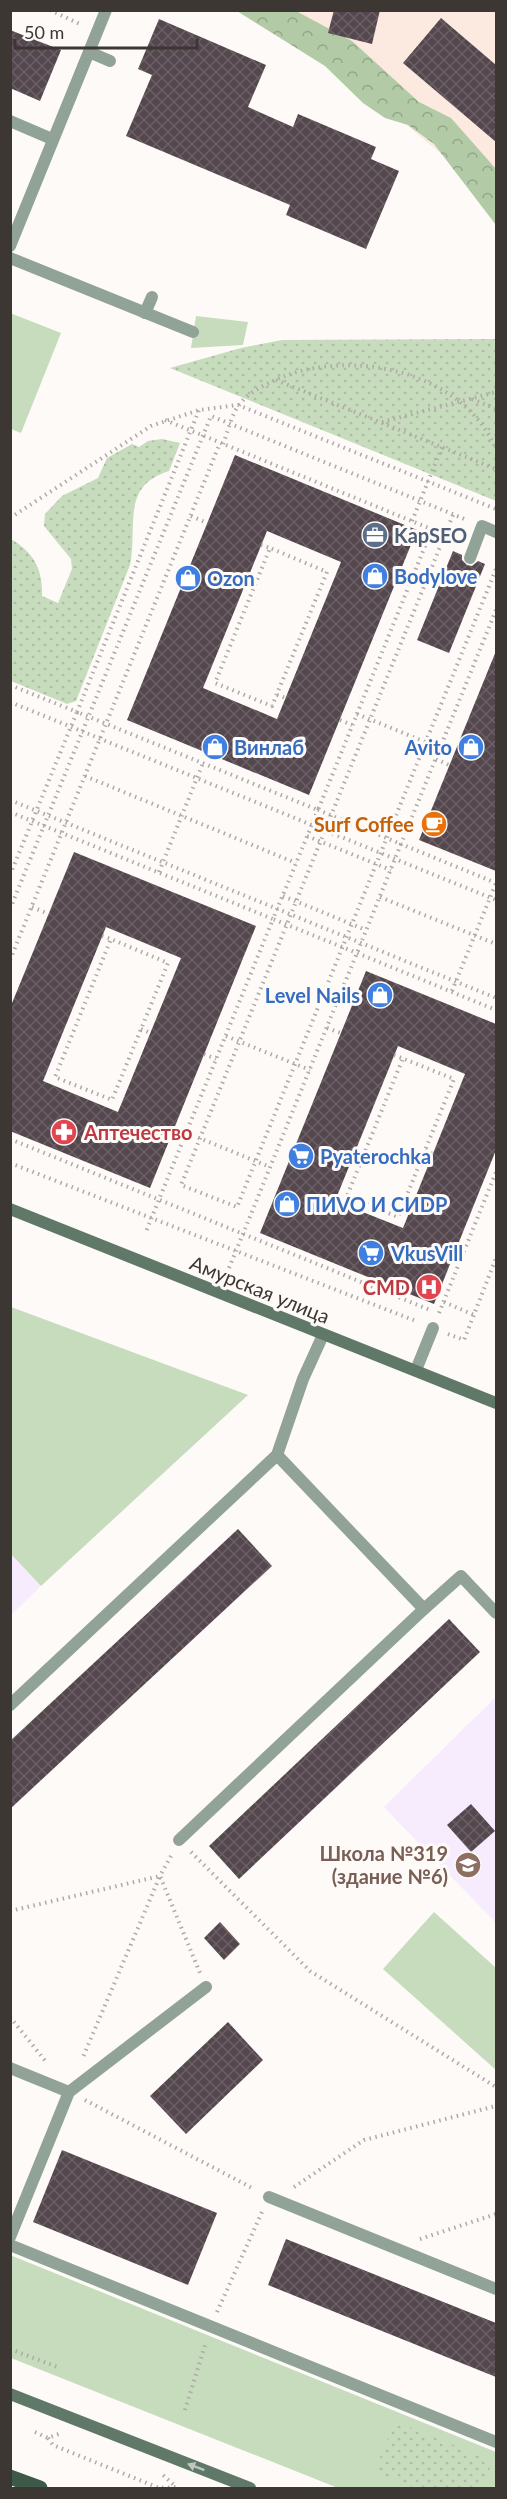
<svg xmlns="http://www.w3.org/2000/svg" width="507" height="2499" font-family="Lato,sans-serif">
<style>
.built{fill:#fce9e0}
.education{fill:#f6ecfd}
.green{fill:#c7dbbd}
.forest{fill:url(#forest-crowns)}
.park{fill:url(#park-dots)}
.building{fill:url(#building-cross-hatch);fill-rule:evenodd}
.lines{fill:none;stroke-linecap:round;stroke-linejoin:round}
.path{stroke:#aeaaa7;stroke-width:4;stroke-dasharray:1.5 4.5;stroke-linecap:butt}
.lane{stroke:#91a297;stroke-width:12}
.secondary{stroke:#5f7867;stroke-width:12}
.primary{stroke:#3c5a47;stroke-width:15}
.oneway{fill:#bec6be}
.labels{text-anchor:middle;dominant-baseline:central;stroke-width:6;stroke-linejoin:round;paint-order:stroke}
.service-label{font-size:20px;font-weight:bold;fill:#4e5e75;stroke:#fdfaf8;text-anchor:start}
.shop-label{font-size:20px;font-weight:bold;fill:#366cbe;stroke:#fdfaf8;text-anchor:start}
.food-label{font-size:20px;font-weight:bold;fill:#c56008;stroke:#fdfaf8;text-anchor:end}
.health-label{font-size:20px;font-weight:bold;fill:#be3a42;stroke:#fdfaf8;text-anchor:start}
.street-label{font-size:20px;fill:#3d3734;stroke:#fdfaf8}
.education-label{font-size:20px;font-weight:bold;fill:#785e54;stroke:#fdfaf8;text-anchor:end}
</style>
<defs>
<pattern id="forest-crowns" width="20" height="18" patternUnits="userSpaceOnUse" patternTransform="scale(1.5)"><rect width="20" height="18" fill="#b2cba6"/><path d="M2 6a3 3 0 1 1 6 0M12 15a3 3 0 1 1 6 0" fill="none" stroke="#92a688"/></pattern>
<pattern id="park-dots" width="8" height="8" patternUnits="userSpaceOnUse" patternTransform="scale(1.5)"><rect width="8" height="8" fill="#c7dbbd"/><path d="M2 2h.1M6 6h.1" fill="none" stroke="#acbda3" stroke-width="1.8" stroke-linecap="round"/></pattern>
<pattern id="building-cross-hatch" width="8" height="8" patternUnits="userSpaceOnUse" patternTransform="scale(1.5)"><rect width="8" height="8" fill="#54474e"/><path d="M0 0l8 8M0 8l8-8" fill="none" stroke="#6b6065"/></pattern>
</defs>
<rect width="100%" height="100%" fill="#fdfaf8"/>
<path class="built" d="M271,11H496V200Z"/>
<g class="education">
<path d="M11,1554L41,1586L11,1615Z"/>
<path d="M496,1697V1923L384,1807Z"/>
</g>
<g class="green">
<path d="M10,313L61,333L21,433L11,429Z"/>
<path d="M196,316L248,322L243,345L191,348Z"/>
<path d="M11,1307L248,1395L41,1586L11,1554Z"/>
<path d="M434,1912L496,1968V2070L383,1969Z"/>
<path d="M10,2255L496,2452V2488H338L11,2358Z"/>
</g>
<path class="forest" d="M237,11H296L352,41L419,102L451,118L496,169V225L434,144L408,125L385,118L363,103L325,66Z"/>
<g class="park">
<path d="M496,339V501L170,368L241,348L282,340Z"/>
<path d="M162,439L180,443L169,471C120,486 138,527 130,565L76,701L67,704L11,681V539C34,553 43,569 42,596L58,603L72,569L71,559L44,526L45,514L62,496L98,478L107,458L132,444L139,447L148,441Z"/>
<path d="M395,2421L493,2461L481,2488H415L374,2472Z"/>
</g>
<g class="building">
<path d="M334,10H380L372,44L328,33Z"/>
<path d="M441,18L496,65V142L403,63Z"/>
<path d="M159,19L266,65L248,107L293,127L298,114L376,147L371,159L399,171L366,249L286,215L290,205L126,136L152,75L138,69Z"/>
<path d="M10,30L61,50L40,101L10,88Z"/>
<path d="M235,455L417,530L309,795L127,720ZM267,531L341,562L277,719L203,688Z"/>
<path d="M453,551L462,555V560L467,565L472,566L478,561L485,564L449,653L417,640Z"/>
<path d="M496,651V871L419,840Z"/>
<path d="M74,852L256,926L150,1188L10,1131V1008ZM106,927L181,958L118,1112L43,1081Z"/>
<path d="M366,971L496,1024V1150L434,1304L260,1233ZM398,1046L465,1074L403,1228L335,1201Z"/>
<path d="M238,1529L272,1566L10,1809V1741Z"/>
<path d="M449,1619L480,1652L239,1879L209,1846Z"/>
<path d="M471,1804L495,1831L471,1852L447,1825Z"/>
<path d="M220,1922L240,1944L224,1960L204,1938Z"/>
<path d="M228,2022L263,2060L186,2134L150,2096Z"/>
<path d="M62,2150L217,2213L188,2285L33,2222Z"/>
<path d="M286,2239L496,2323V2377L268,2285Z"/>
</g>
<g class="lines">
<g class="path">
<path d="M50,10L82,25"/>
<path d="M276,380L496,469"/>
<path d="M472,399L496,409"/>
<path d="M165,420L458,540"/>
<path d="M382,422L496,392"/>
<path d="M223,444C228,432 231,415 239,405C249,391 270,382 285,376C357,349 464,373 496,449"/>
<path d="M453,515L181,1185L237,1207L496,569"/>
<path d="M191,516L207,523"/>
<path d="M10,518L151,426L199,410L238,405L496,509"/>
<path d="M412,521L442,447"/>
<path d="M261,545L270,548L215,683L272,706L327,572L270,548"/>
<path d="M496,610L401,844L496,883"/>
<path d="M10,685L77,712L199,410"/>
<path d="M277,695L286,698"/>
<path d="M10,702L496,900"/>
<path d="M357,714L440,748"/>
<path d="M340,720L352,725"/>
<path d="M436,759L449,765"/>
<path d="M85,776L296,863"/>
<path d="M10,800L496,998"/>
<path d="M10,812L273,919L145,1234"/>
<path d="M307,836L391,870"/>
<path d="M159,872L203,763"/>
<path d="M10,875L77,712L318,810L432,529"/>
<path d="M283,896L366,930"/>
<path d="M380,897L496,944"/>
<path d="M32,907L49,914"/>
<path d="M10,909L211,416L467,520"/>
<path d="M102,936L111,939L168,963L112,1100L55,1077L111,939"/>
<path d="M10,960L220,443"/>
<path d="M452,991L496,883"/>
<path d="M327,1028L341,1033"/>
<path d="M141,1029L150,1033"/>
<path d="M226,1036L310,1070"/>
<path d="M204,1054L216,1059"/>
<path d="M394,1055L454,1079L398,1217L347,1196L403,1058"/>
<path d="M187,1133L270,1167"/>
<path d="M10,1139L430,1310"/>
<path d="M425,1151L433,1154"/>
<path d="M10,1163L416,1321"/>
<path d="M229,1268C272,1163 314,1058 357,953L361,943L401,844L318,810L273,919L357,953L496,1010"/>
<path d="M444,1302L474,1315"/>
<path d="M439,1313L496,1172"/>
<path d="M448,1334L464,1340L496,1258"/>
<path d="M191,1852L310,1971L496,2087"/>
<path d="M171,1856L160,1876L200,1973"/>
<path d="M10,1911L160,1876L83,2057"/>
<path d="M10,2017L47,2063"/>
<path d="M85,2100L254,2189"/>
<path d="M294,2187L364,2140L496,2106"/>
<path d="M420,2239L496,2214"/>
<path d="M217,2312L262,2212"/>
<path d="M10,2349L60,2368"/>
<path d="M185,2410L206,2342"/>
<path d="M35,2432L48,2438L59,2434"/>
<path d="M48,2438L53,2445L159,2488L176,2487L163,2475"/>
</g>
<g class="lane">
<path d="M89,52L110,61"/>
<path d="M10,121L52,139"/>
<path d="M10,246L106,10"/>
<path d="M10,258L193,332"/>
<path d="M145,313L152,297"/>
<path d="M470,558L482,526L496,532"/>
<path d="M416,1370L433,1328"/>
<path d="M424,1609L461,1576L496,1613"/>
<path d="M10,1705L277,1455L303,1379L323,1335"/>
<path d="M179,1840L424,1609L277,1455"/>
<path d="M10,2068L69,2092"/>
<path d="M269,2197L496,2289"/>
<path d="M10,2237L69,2092L206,1987"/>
<path d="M10,2245L496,2442"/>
</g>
<g class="secondary">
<path d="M10,1209L496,1403"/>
<path d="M10,2394L250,2488"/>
</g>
<path class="primary" d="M10,2477L40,2488"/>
</g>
<defs><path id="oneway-solid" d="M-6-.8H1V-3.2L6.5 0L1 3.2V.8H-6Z" transform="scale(1.5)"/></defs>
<use class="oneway" href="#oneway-solid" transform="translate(196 2467) rotate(-159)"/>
<defs>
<symbol id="office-disc" viewBox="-11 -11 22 22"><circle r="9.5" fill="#5c6f8a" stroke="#fdfaf8"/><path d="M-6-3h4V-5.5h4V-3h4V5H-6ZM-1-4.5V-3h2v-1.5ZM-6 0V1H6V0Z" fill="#fff"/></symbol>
<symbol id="shop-disc" viewBox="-11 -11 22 22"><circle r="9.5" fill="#3f7fe0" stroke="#fdfaf8"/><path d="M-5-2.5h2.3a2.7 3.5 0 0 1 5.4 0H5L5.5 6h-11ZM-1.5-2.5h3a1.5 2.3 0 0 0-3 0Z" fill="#fff"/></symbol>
<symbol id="cafe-disc" viewBox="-11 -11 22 22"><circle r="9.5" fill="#e8710a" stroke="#fdfaf8"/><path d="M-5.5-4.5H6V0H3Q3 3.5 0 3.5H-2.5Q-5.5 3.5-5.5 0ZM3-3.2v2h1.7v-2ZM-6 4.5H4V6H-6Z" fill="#fff"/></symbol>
<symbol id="pharmacy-disc" viewBox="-11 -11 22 22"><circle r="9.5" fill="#e0444e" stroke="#fdfaf8"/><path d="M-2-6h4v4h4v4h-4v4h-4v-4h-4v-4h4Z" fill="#fff"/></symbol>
<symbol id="supermarket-disc" viewBox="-11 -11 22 22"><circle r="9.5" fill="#3f7fe0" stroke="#fdfaf8"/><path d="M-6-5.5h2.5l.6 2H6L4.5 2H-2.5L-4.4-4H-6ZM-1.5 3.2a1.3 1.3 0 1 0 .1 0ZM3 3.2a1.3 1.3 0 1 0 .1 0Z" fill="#fff"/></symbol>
<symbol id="hospital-disc" viewBox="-11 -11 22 22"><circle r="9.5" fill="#e0444e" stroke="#fdfaf8"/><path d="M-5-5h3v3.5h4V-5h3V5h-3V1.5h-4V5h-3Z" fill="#fff"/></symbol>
<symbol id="school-disc" viewBox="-11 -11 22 22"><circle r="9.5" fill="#8d6e63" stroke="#fdfaf8"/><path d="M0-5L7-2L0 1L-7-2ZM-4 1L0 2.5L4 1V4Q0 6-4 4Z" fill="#fff"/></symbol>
</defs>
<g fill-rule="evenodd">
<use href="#office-disc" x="360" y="520" width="30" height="30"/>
<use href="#shop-disc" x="360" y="561" width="30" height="30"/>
<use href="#shop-disc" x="173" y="563" width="30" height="30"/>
<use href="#shop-disc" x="200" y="732" width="30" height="30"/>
<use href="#shop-disc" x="456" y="732" width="30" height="30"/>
<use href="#cafe-disc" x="419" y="809" width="30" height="30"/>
<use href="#shop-disc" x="365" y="980" width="30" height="30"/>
<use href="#pharmacy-disc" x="49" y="1117" width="30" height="30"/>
<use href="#supermarket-disc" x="286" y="1141" width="30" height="30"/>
<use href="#shop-disc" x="272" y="1189" width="30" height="30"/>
<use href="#supermarket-disc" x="356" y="1238" width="30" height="30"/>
<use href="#hospital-disc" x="414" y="1272" width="30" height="30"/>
<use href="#school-disc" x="453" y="1850" width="30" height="30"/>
</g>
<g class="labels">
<g class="service-label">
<text x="394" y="535">KapSEO</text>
</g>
<g class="shop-label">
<text x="394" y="576">Bodylove</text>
<text x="207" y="578">Ozon</text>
<text x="234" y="747">Винлаб</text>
<text x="452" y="747" text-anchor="end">Avito</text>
<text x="360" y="995" text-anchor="end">Level Nails</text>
<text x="320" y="1156">Pyaterochka</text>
<text x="306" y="1204">ПИVO И СИDР</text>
<text x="391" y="1253">VkusVill</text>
</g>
<g class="food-label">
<text x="414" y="824">Surf Coffee</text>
</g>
<g class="health-label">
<text x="84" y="1132">Аптечество</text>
<text x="410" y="1287" text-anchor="end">CMD</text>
</g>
<g class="street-label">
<text transform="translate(260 1289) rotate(22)">Амурская улица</text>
</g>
<g class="education-label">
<text x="448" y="1853">Школа №319<tspan x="448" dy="23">(здание №6)</tspan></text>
</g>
</g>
<rect width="507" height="2499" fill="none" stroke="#3d3734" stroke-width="24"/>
<path d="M15 39v9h182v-9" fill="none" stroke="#3d3734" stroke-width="3"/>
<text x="24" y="39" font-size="18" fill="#3d3734" stroke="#fdfaf8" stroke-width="4.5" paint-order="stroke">50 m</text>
</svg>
